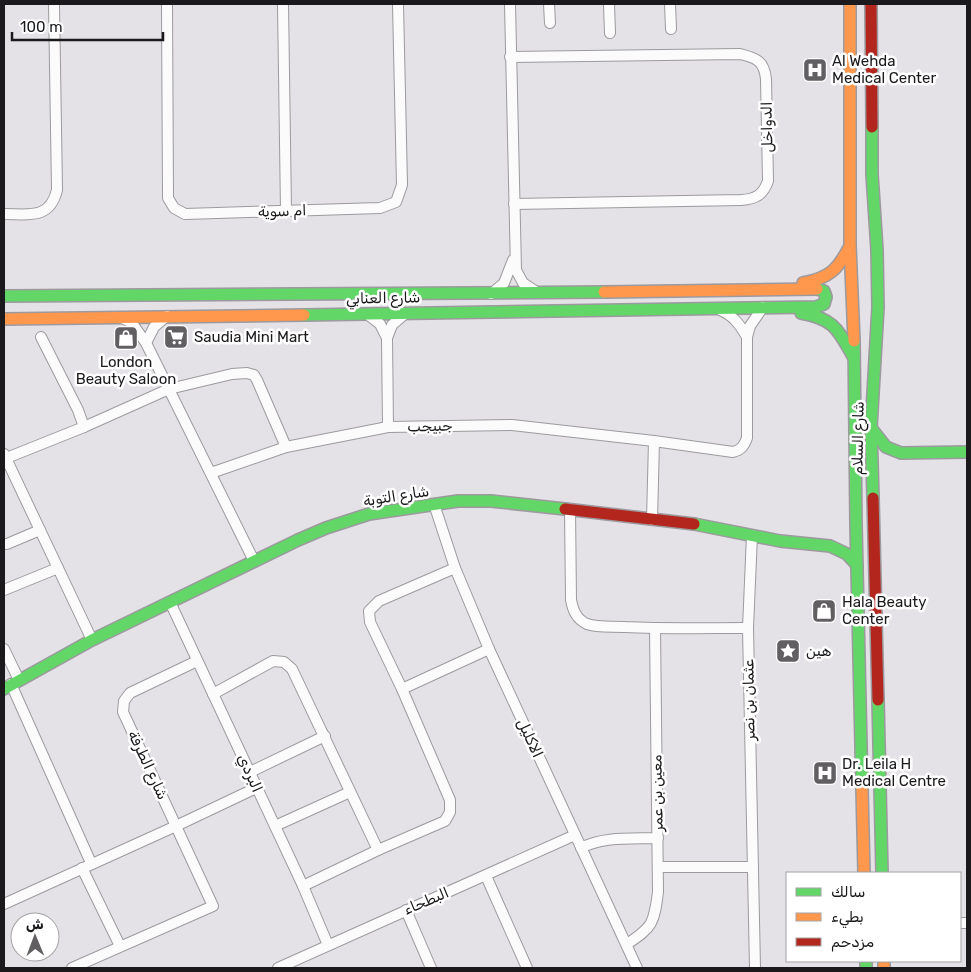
<svg xmlns="http://www.w3.org/2000/svg" width="971" height="972" font-family="Rubik,'Noto Sans Arabic',sans-serif">
<style>
.lines{fill:none;stroke-linecap:round;stroke-linejoin:round}
.street-casing{stroke:#9c9a9e;stroke-width:12}
.fast-casing{stroke:#9c9a9e;stroke-width:14}
.slow-casing{stroke:#9c9a9e;stroke-width:14}
.jam-casing{stroke:#9c9a9e;stroke-width:14}
.street{stroke:#fbfbfb;stroke-width:10}
.fast{stroke:#63d668;stroke-width:11}
.slow{stroke:#ff974d;stroke-width:11}
.jam{stroke:#b3261e;stroke-width:11}
.labels{text-anchor:middle;dominant-baseline:central;stroke-width:5;stroke-linejoin:round;paint-order:stroke}
.poi-label{font-size:15px;fill:#1b191c;stroke:#fff;text-anchor:start}
.street-label{font-size:15px;fill:#1b191c;stroke:#fff}
</style>
<rect width="100%" height="100%" fill="#e5e2e7"/>
<g class="lines">
<defs>
<g id="street">
<path d="M167,4L168,198L174,208L185,214L380,208L396,202L402,185L398,4"/>
<path d="M283,4L286,211"/>
<path d="M510,4L516,270L523,283L538,293"/>
<path d="M549,4L550,23"/>
<path d="M609,4L610,33"/>
<path d="M670,4L671,29"/>
<path d="M510,57L740,54C757,58 764,61 766,79L768,181C763,195 756,199 741,200L514,204"/>
<path d="M4,214C28,214 50,220 57,190L54,4"/>
<path d="M491,294L504,283L513,260"/>
<path d="M720,310C734,316 740,325 747,337"/>
<path d="M367,314L380,324L387,338"/>
<path d="M122,318L132,323L146,343L254,561"/>
<path d="M146,343L154,327L167,316"/>
<path d="M84,427L169,389L232,374L247,373L254,375L257,380L286,447"/>
<path d="M388,427L387,338L392,325L406,313"/>
<path d="M4,454L92,640"/>
<path d="M4,459L84,427L78,410L41,337"/>
<path d="M211,473L286,447L388,427L512,425L654,441L733,452C741,450 744,446 747,438V337L750,326L763,307"/>
<path d="M434,504L455,568L489,649L637,968"/>
<path d="M570,509L571,600C573,610 576,619 587,624C598,628 614,626 625,627C666,629 707,628 748,628"/>
<path d="M652,520L654,441"/>
<path d="M752,535L748,628L755,968"/>
<path d="M4,544H7L40,530"/>
<path d="M4,590L58,568"/>
<path d="M170,602L303,886L328,945"/>
<path d="M4,649L19,680"/>
<path d="M11,684L91,863"/>
<path d="M402,689L489,649"/>
<path d="M213,694L273,661L284,662L292,669L378,850"/>
<path d="M250,772L325,736"/>
<path d="M275,826L350,792"/>
<path d="M581,848C604,836 632,839 658,838"/>
<path d="M658,867H753"/>
<path d="M82,868L120,946"/>
<path d="M486,876L527,968"/>
<path d="M303,886L378,850L445,821L450,812V800L402,689L370,622L369,611L379,601L455,568"/>
<path d="M4,904L176,826L256,788"/>
<path d="M406,910L431,968"/>
<path d="M960,923H967"/>
<path d="M627,944C653,927 654,923 658,892L655,628"/>
<path d="M72,968L213,906L123,712L124,701L130,693L197,661"/>
<path d="M278,968L575,835"/>
</g>
<g id="fast">
<path d="M872,127V174L877,250L878,307L871,428L873,498"/>
<path d="M4,296L604,292"/>
<path d="M801,313C835,319 838,330 854,358"/>
<path d="M304,315L816,307L824,304L826,297L824,291L817,289"/>
<path d="M854,341L856,525L862,789"/>
<path d="M871,428L886,447L901,453L967,452"/>
<path d="M694,524L780,541L830,546L847,554L857,565"/>
<path d="M4,689L92,640L298,540L326,528L369,514L458,501H491L565,509"/>
<path d="M878,700L882,873"/>
<path d="M866,961V968"/>
</g>
<g id="slow">
<path d="M850,4V245L854,341"/>
<path d="M803,283C830,278 838,269 850,246"/>
<path d="M604,292L817,289"/>
<path d="M4,319L304,315"/>
<path d="M862,789L864,873"/>
<path d="M884,961V968"/>
</g>
<g id="jam">
<path d="M871,4L872,127"/>
<path d="M873,498L878,700"/>
<path d="M565,509L694,524"/>
</g>
</defs>
<use href="#street" class="street-casing"/>
<use href="#fast" class="fast-casing"/>
<use href="#slow" class="slow-casing"/>
<use href="#jam" class="jam-casing"/>
<use href="#street" class="street"/>
<use href="#fast" class="fast"/>
<use href="#slow" class="slow"/>
<use href="#jam" class="jam"/>
</g>
<defs>
<symbol id="hospital-square" viewBox="-11 -11 22 22"><rect x="-9" y="-9" width="18" height="18" rx="4" fill="#625f63" stroke="#fff"/><path d="M-5-5h3v3.5h4V-5h3V5h-3V1.5h-4V5h-3Z" fill="#fff"/></symbol>
<symbol id="supermarket-square" viewBox="-11 -11 22 22"><rect x="-9" y="-9" width="18" height="18" rx="4" fill="#625f63" stroke="#fff"/><path d="M-6-5.5h2.5l.6 2H6L4.5 2H-2.5L-4.4-4H-6ZM-1.5 3.2a1.3 1.3 0 1 0 .1 0ZM3 3.2a1.3 1.3 0 1 0 .1 0Z" fill="#fff"/></symbol>
<symbol id="shop-square" viewBox="-11 -11 22 22"><rect x="-9" y="-9" width="18" height="18" rx="4" fill="#625f63" stroke="#fff"/><path d="M-5-2.5h2.3a2.7 3.5 0 0 1 5.4 0H5L5.5 6h-11ZM-1.5-2.5h3a1.5 2.3 0 0 0-3 0Z" fill="#fff"/></symbol>
<symbol id="sight-square" viewBox="-11 -11 22 22"><rect x="-9" y="-9" width="18" height="18" rx="4" fill="#625f63" stroke="#fff"/><path d="M0-6L1.8-2.2L6-1.7L2.9 1.2L3.7 5.4L0 3.3L-3.7 5.4L-2.9 1.2L-6-1.7L-1.8-2.2Z" fill="#fff"/></symbol>
</defs>
<g fill-rule="evenodd">
<use href="#hospital-square" x="801" y="56" width="28" height="28"/>
<use href="#supermarket-square" x="162" y="323" width="28" height="28"/>
<use href="#shop-square" x="112" y="324" width="28" height="28"/>
<use href="#shop-square" x="810" y="597" width="28" height="28"/>
<use href="#sight-square" x="774" y="637" width="28" height="28"/>
<use href="#hospital-square" x="811" y="759" width="28" height="28"/>
</g>
<g class="labels">
<g class="poi-label">
<text x="832" y="61">Al Wehda<tspan x="832" dy="17">Medical Center</tspan></text>
<text x="194" y="337">Saudia Mini Mart</text>
<text x="126" y="362" text-anchor="middle">London<tspan x="126" dy="17">Beauty Saloon</tspan></text>
<text x="842" y="602">Hala Beauty<tspan x="842" dy="17">Center</tspan></text>
<text x="806" y="651">هين</text>
<text x="842" y="764">Dr. Leila H<tspan x="842" dy="17">Medical Centre</tspan></text>
</g>
<g class="street-label">
<text transform="translate(767 127) rotate(-91)">الدواخل</text>
<text transform="translate(282 211) rotate(-2)">ام سوية</text>
<text transform="translate(383 298) rotate(-1)">شارع العنابي</text>
<text transform="translate(430 426) rotate(-1)">جبيجب</text>
<text transform="translate(858 438) rotate(-89)">شارع السلام</text>
<text transform="translate(396 496) rotate(-9)">شارع التوبة</text>
<text transform="translate(749 700) rotate(-91)">عثمان بن نصر</text>
<text transform="translate(530 738) rotate(65)">الاكليل</text>
<text transform="translate(148 765) rotate(65)">شارع الطرفة</text>
<text transform="translate(250 773) rotate(66)">البردي</text>
<text transform="translate(657 793) rotate(-91)">معين بن عمر</text>
<text transform="translate(426 901) rotate(-23)">البطحاء</text>
</g>
</g>
<rect width="971" height="972" fill="none" stroke="#1b191c" stroke-width="10"/>
<rect x="786" y="872" width="175" height="90" fill="#ffffff" stroke="#a4a3a4"/>
<rect x="796" y="888" width="25" height="8" fill="#63d668" stroke="#a4a3a4"/>
<text x="831" y="897" font-size="15" fill="#1b191c">سالك</text>
<rect x="796" y="913" width="25" height="8" fill="#ff974d" stroke="#a4a3a4"/>
<text x="831" y="922" font-size="15" fill="#1b191c">بطيء</text>
<rect x="796" y="938" width="25" height="8" fill="#b3261e" stroke="#a4a3a4"/>
<text x="831" y="947" font-size="15" fill="#1b191c">مزدحم</text>
<g transform="translate(35 937) rotate(359)"><circle r="24" fill="#ffffff" stroke="#a4a3a4"/>
<path d="M0-4L9 19L0 12L-9 19Z" fill="#625f63"/>
<text y="-8" font-size="14" font-weight="bold" text-anchor="middle" fill="#1b191c">ش</text>
</g>
<path d="M12 32v8h151v-8" fill="none" stroke="#1b191c" stroke-width="2.5"/>
<text x="20" y="32" font-size="15" fill="#1b191c" stroke="#ffffff" stroke-width="4" paint-order="stroke">100 m</text>
</svg>
